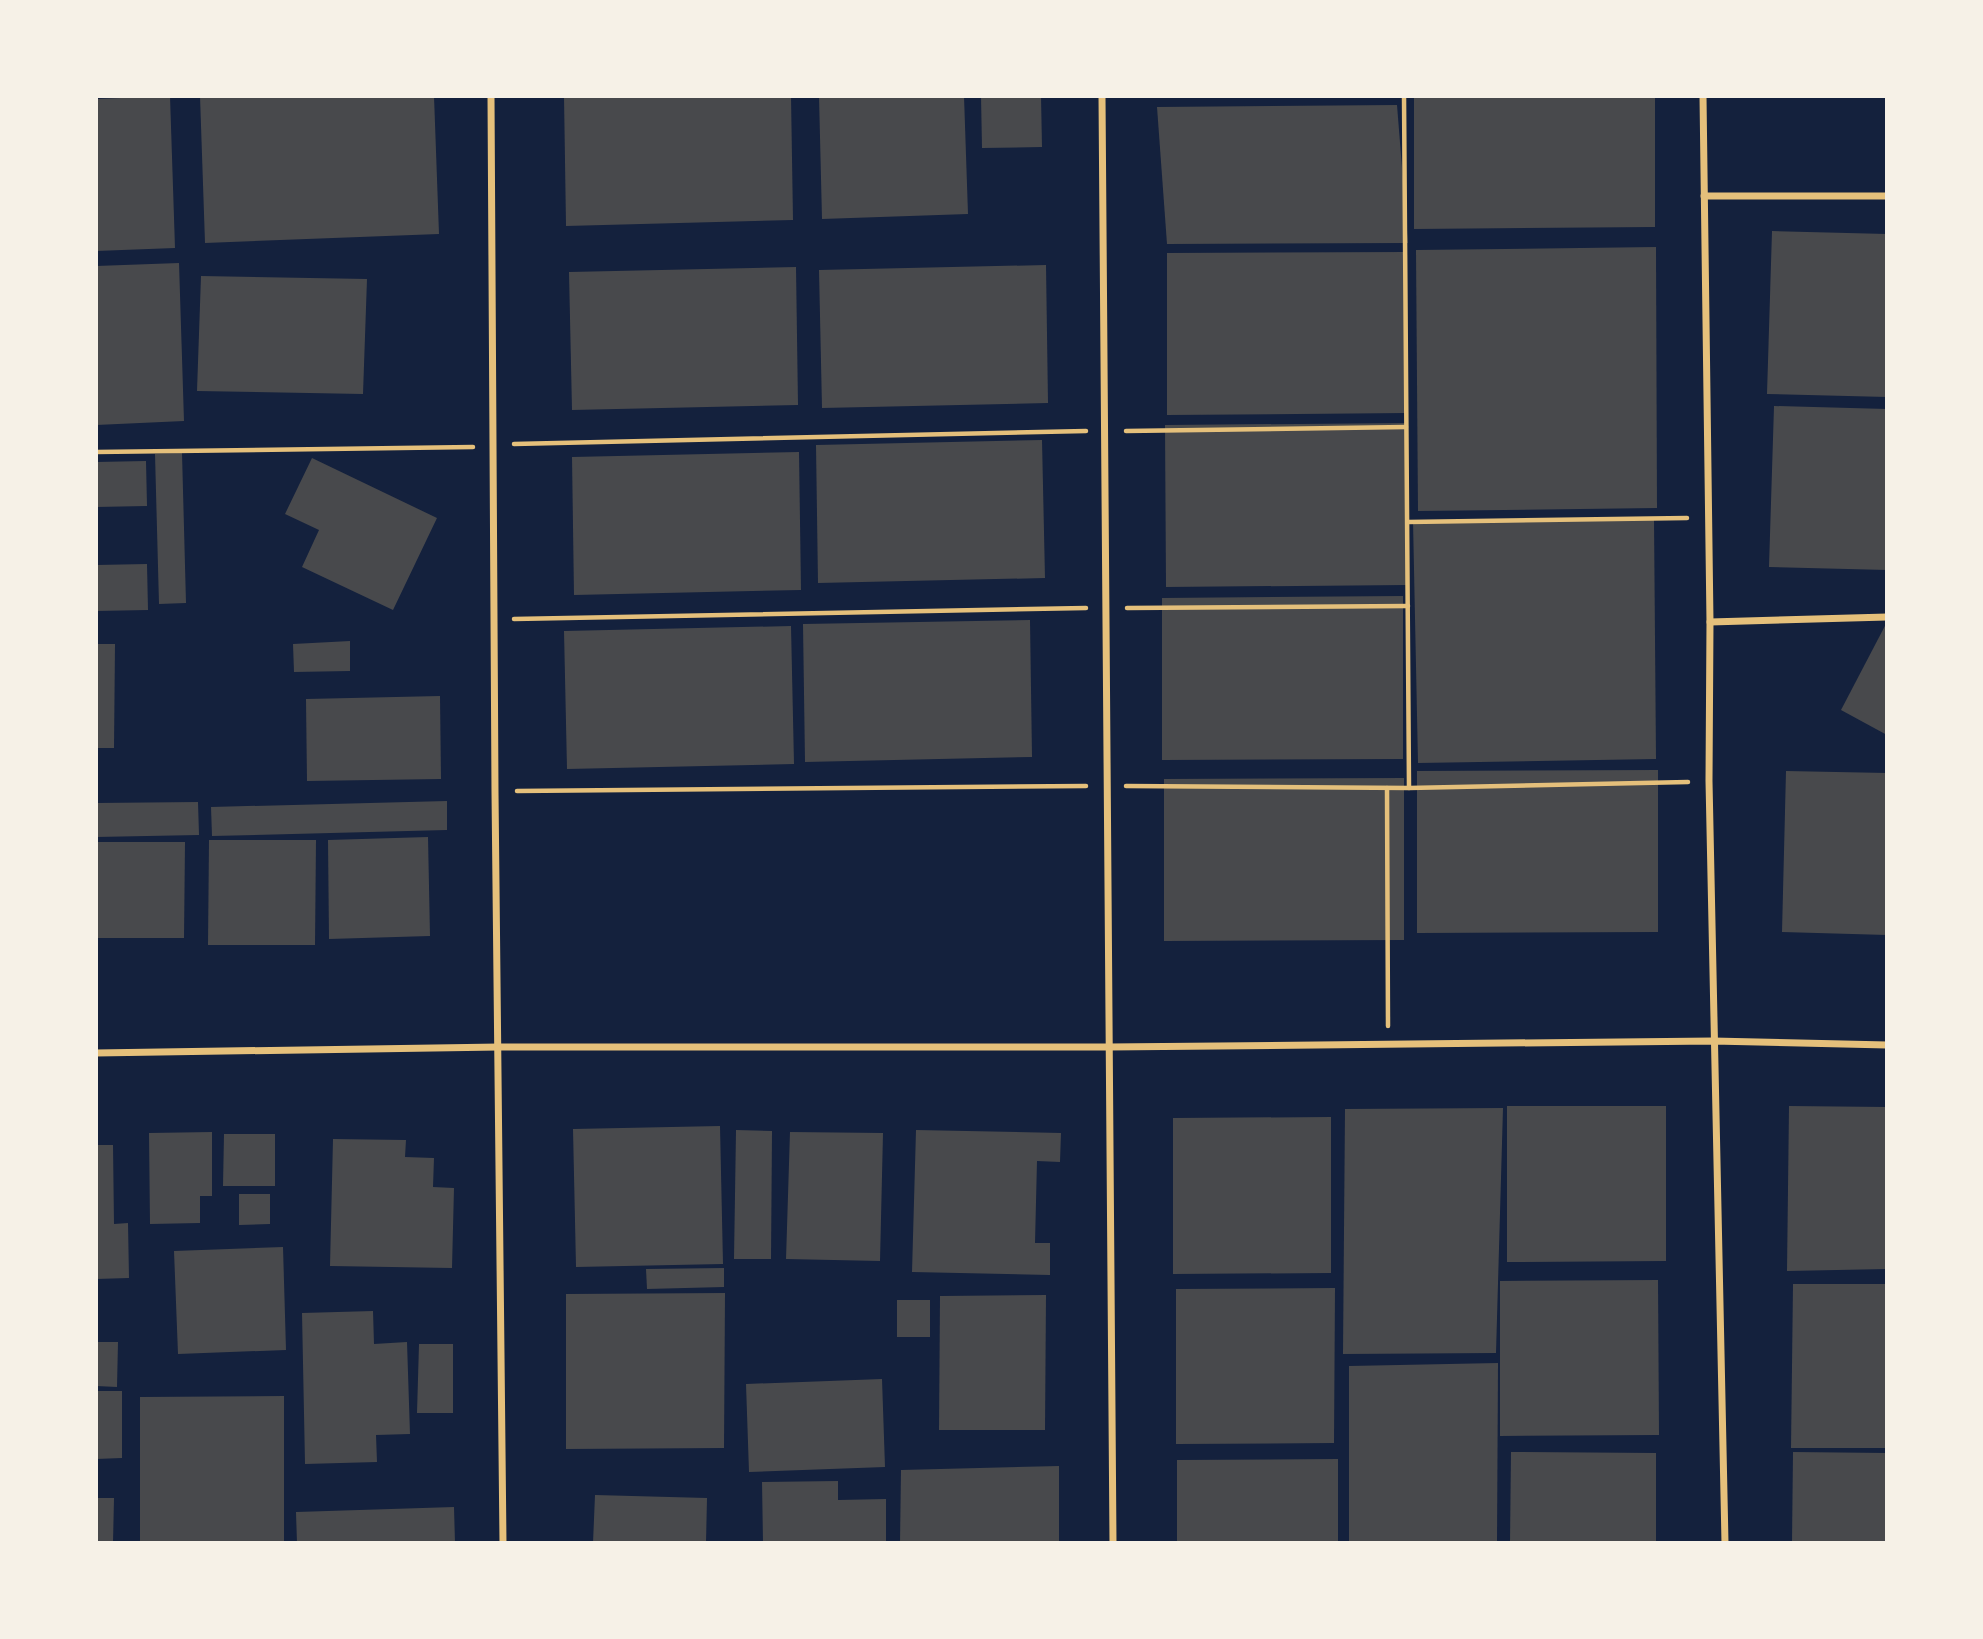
<svg xmlns="http://www.w3.org/2000/svg" width="1983" height="1639" font-family="'Times New Roman',serif">
<style>
.building{fill:#48494c}
.lines{fill:none;stroke-linecap:round;stroke-linejoin:round}
.path{stroke:#e5c07b;stroke-width:4.5}
.minor{stroke:#e5c07b;stroke-width:7}
</style>
<rect width="100%" height="100%" fill="#14213d"/>
<g class="building">
<path d="M170,96L175,248L96,251V99Z"/>
<path d="M200,96H434L439,234L205,243Z"/>
<path d="M564,96H791L793,220L566,226Z"/>
<path d="M819,96H964L968,214L822,219Z"/>
<path d="M981,96H1041L1042,147L982,148Z"/>
<path d="M1414,96H1655V227L1414,229Z"/>
<path d="M1397,105L1408,243L1167,244L1157,107Z"/>
<path d="M1772,231L1887,234V397L1767,394Z"/>
<path d="M1656,247L1657,508L1418,511L1416,250Z"/>
<path d="M1407,252V413L1167,415V253Z"/>
<path d="M179,263L184,421L96,425V266Z"/>
<path d="M1046,265L1048,403L822,408L819,270Z"/>
<path d="M796,267L798,405L572,410L569,272Z"/>
<path d="M201,276L367,279L363,394L197,391Z"/>
<path d="M1774,406L1887,409V570L1769,567Z"/>
<path d="M1406,423L1407,585L1166,587L1165,425Z"/>
<path d="M1042,440L1045,578L818,583L816,445Z"/>
<path d="M799,452L801,590L574,595L572,457Z"/>
<path d="M182,453L186,603L159,604L155,454Z"/>
<path d="M312,458L437,518L393,610L302,567L319,530L285,514Z"/>
<path d="M146,461L147,506L96,507V462Z"/>
<path d="M1654,519L1656,759L1418,763L1413,521Z"/>
<path d="M147,564L148,610L96,611V565Z"/>
<path d="M1403,596V759L1162,760V598Z"/>
<path d="M1030,620L1032,757L805,762L803,624Z"/>
<path d="M1887,622V735L1841,710Z"/>
<path d="M791,626L794,764L567,769L564,631Z"/>
<path d="M350,641V671L294,672L293,644Z"/>
<path d="M96,644H115L114,748H96Z"/>
<path d="M440,696L441,779L307,781L306,699Z"/>
<path d="M1658,770V932L1417,933V771Z"/>
<path d="M1786,771L1887,773V935L1782,932Z"/>
<path d="M1404,778V940L1164,941V779Z"/>
<path d="M447,801V830L212,836L211,807Z"/>
<path d="M198,802L199,835L96,837V803Z"/>
<path d="M428,837L430,936L329,939L328,840Z"/>
<path d="M209,840H316L315,945H208Z"/>
<path d="M96,842H185L184,938H96Z"/>
<path d="M1507,1106H1666V1261L1507,1262Z"/>
<path d="M1789,1106L1887,1107V1269L1787,1271Z"/>
<path d="M1503,1108L1496,1353L1343,1354L1345,1109Z"/>
<path d="M1331,1117V1273L1173,1274V1118Z"/>
<path d="M720,1126L723,1264L576,1267L573,1129Z"/>
<path d="M736,1130L772,1131L771,1259H734Z"/>
<path d="M916,1130L1061,1133L1060,1162L1037,1161L1035,1243H1050V1275L912,1272Z"/>
<path d="M212,1132V1196H200V1223L150,1224L149,1133Z"/>
<path d="M790,1132L883,1133L880,1261L786,1259Z"/>
<path d="M224,1134H275V1186H223Z"/>
<path d="M333,1139L406,1140L405,1157L434,1158L433,1187L454,1188L452,1268L330,1266Z"/>
<path d="M96,1145H113L114,1224L128,1223L129,1278L96,1279Z"/>
<path d="M239,1194H270V1224L239,1225Z"/>
<path d="M283,1247L286,1350L178,1354L174,1251Z"/>
<path d="M724,1268V1287L647,1289L646,1269Z"/>
<path d="M1658,1280L1659,1435L1500,1436V1281Z"/>
<path d="M1793,1284H1887V1448H1791Z"/>
<path d="M1335,1288L1334,1443L1176,1444V1289Z"/>
<path d="M725,1293L724,1448L566,1449V1294Z"/>
<path d="M1046,1295L1045,1430H939L940,1296Z"/>
<rect x="897" y="1300" width="33" height="37"/>
<path d="M373,1311L374,1344L407,1342L410,1434L376,1435L377,1462L305,1464L302,1313Z"/>
<path d="M96,1342H118L117,1387L96,1386Z"/>
<path d="M419,1344H453V1413H417Z"/>
<path d="M1498,1363L1497,1543H1349V1366Z"/>
<path d="M882,1379L885,1467L749,1472L746,1384Z"/>
<path d="M96,1391H122V1458L96,1459Z"/>
<path d="M284,1396V1543H140V1397Z"/>
<path d="M1511,1452L1656,1453V1543H1510Z"/>
<path d="M1793,1452L1887,1453V1543H1792Z"/>
<path d="M1338,1459V1543H1177V1460Z"/>
<path d="M1059,1466V1543H900L901,1470Z"/>
<path d="M838,1481V1500L886,1499V1543H763L762,1482Z"/>
<path d="M595,1495L707,1498L706,1543H593Z"/>
<path d="M96,1498H114L113,1543H96Z"/>
<path d="M454,1507L455,1543H297L296,1512Z"/>
</g>
<g class="lines">
<g class="path">
<path d="M1404,96L1409,788"/>
<path d="M1126,431L1406,427"/>
<path d="M514,444L1086,431"/>
<path d="M96,452L473,447"/>
<path d="M1408,522L1687,518"/>
<path d="M1127,608L1408,606"/>
<path d="M514,619L1086,608"/>
<path d="M1126,786L1409,788L1688,782"/>
<path d="M1387,788L1388,1026"/>
<path d="M517,791L1086,786"/>
</g>
<g class="minor">
<path d="M491,96L495,792L503,1543"/>
<path d="M1102,96L1113,1543"/>
<path d="M1703,96L1710,622L1709,781L1725,1543"/>
<path d="M1704,196H1887"/>
<path d="M1710,622L1887,617"/>
<path d="M96,1053L499,1047H1109L1713,1041L1887,1045"/>
</g>
</g>
<rect width="1983" height="1639" fill="none" stroke="#f6f1e7" stroke-width="196"/>
</svg>
